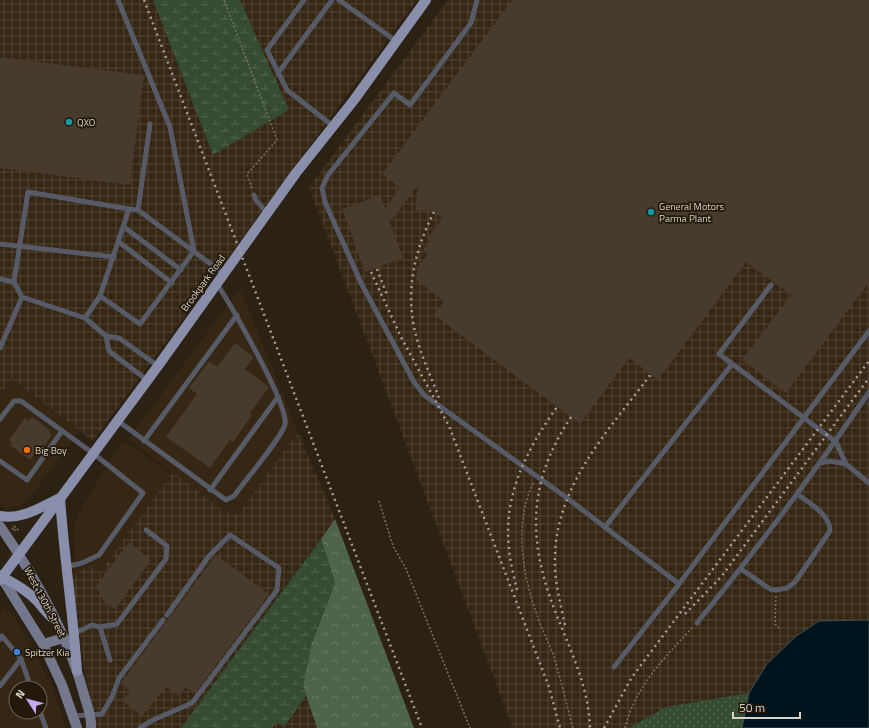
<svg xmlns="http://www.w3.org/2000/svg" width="869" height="728" font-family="'Titillium Web',sans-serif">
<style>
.built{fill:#352713;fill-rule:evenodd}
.industrial{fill:url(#industrial-grid)}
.grass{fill:url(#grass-dots)}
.forest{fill:url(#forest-crowns)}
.wetland{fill:url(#wetland-marsh)}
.water{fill:#00141e;stroke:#424e52}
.building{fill:#473b2d}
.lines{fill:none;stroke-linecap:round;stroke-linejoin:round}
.path{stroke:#7b7367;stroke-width:1.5;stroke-dasharray:2 2;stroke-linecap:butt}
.service{stroke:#575a67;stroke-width:5}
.secondary{stroke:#73788d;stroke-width:10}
.primary{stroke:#898fab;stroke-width:10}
.rail{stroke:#a69e94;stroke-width:2.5;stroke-dasharray:2 4;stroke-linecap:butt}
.culture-dot{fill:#0f9aa8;stroke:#22190b;stroke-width:1.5}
.food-dot{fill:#e8710a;stroke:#22190b;stroke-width:1.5}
.shop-dot{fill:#3f7fe0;stroke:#22190b;stroke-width:1.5}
.labels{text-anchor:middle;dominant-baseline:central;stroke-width:3.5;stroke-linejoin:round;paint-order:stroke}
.poi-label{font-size:10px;fill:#dbd4cb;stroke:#22190b;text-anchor:start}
.street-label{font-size:10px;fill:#dbd4cb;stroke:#22190b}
</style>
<defs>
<pattern id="industrial-grid" width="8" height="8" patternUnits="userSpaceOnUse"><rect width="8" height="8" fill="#352713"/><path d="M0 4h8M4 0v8" fill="none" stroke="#524534"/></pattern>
<pattern id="grass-dots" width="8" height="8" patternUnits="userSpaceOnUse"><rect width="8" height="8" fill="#354b32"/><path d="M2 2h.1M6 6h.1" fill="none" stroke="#52644e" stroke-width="1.8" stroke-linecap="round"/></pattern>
<pattern id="forest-crowns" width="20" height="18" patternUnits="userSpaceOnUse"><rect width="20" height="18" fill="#4e644a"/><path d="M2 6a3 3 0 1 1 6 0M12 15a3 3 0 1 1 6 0" fill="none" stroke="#677963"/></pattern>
<pattern id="wetland-marsh" width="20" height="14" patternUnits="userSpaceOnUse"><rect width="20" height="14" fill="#354b32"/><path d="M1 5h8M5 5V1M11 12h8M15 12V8" fill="none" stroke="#52644e"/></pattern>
</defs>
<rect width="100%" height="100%" fill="#2c2214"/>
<g class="built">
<path d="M241,291L298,432L238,514L225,512L129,439L236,293Z"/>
<path d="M12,379L79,431L30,497L17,507L5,508L0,501V395Z"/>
<path d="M125,442L172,475L98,573L72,576L75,554L73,536L75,523L85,503L114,453Z"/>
<path d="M4,608L13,614L53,688L66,728H0V614ZM16,688H40V712H16Z"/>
</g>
<g class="industrial">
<path d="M0,0H153L213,155L289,110L240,0H417L93,441L12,379L0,395Z"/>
<path d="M448,0H869V728H513L309,187Z"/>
<path d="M298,432L335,519L181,728H97L85,673L72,576L90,566L99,573L173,472L225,512L238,514Z"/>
<path d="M306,696L317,728H272L277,722L284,727Z"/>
</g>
<path class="grass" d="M749,693L742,728H629L666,707Z"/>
<path class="forest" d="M335,519L414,728H317L303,686L311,645L335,583L321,539Z"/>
<g class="wetland">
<path d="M153,0H240L289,110L213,155Z"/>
<path d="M321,539L335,583L311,645L303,686L306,696L284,727L277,722L272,728H181Z"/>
</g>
<path class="water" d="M869,620V728H742L749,693L767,664L795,637L819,621Z"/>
<g class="building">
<path d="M512,0H869V282L786,393L742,360L791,295L746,262L658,380L629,358L580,424L434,315L444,301L416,280L418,267L428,254L423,250L430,241L427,239L442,218L429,209L427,211L415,210L418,185L390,222L403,258L365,272L342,209L380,195L385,208L400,188L382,174Z"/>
<path d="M0,57L144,75L130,185L0,168Z"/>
<path d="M235,343L254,357L245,369L269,387L250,413L252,415L233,442L230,440L210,468L166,437L197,394L189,388L209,361L217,367Z"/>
<path d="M32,417L50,430L49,432L52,435L40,452L37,450L30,460L10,445L12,442L9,440L25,418L28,421Z"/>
<path d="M129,542L151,560L115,609L109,605H106L96,586Z"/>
<path d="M216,555L269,594L195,693L186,687L179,696L166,687L142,716L122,701L130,691L121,683Z"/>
</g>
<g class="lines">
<g class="path">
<path d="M224,0L277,140L247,174L252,189"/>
<path d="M533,483C514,524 522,573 537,615C541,628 548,641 553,654C561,679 566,703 573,728"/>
<path d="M379,501L393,546L406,569L470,728"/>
<path d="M14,526L18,530H12Z"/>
<path d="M776,596L775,624L779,628"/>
<path d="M625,728C635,687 664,658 692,628"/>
</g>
<g class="service">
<path d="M304,0L267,50L287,90L333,126"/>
<path d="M339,0L396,41"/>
<path d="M477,0L471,23L410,105L394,93L328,175L322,188L325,202L361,283L414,382L424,395L567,498L679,584L869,331"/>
<path d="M278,73L332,0"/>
<path d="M254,195L256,200L267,213"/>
<path d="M138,210L150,124"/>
<path d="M124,227L181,270"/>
<path d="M119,242L172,283"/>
<path d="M0,244L114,257"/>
<path d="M0,279L14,282L22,297L85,318L106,336L119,338L158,366"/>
<path d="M14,282L28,192L129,209"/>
<path d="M771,285L719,354L836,442L846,464L869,483"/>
<path d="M100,296L140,324L194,251L170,127L118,0"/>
<path d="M85,318L100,296L129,209L138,210L224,274"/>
<path d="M106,336L109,351L147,380"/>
<path d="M0,348L22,297"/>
<path d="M0,419L14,401H21L94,454L143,493L99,555L82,563L66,567"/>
<path d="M118,421L226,500L234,496C243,483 283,436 285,424C289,405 230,304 217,284"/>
<path d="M144,441L237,315"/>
<path d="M0,461L27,480L62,431"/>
<path d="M820,463L830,461L846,464"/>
<path d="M210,490L278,397"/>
<path d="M605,527L732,364"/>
<path d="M741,569L770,589L776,590L787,588L795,582L830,531C830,514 809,503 797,494"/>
<path d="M697,623C757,549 815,472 869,392"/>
<path d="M100,627L110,660"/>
<path d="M73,634L92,625L100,627L117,624L166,559L167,546L146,530"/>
<path d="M0,639L2,636L21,659L31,688"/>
<path d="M614,667L679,584"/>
<path d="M0,686L21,659"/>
<path d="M40,712L46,728"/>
<path d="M73,716L102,714L112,697L119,678L163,620"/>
<path d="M140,728L153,720L192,703L277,590L279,568L230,535L209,556L167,615"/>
</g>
<g class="secondary">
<path d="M0,526C36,578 69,637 85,698C88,708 92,718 91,728"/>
<path d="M0,575L43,644L62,685L77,728"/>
<path d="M43,644L64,638"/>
</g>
<g class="primary">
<path d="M60,498C64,556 73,613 77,671"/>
<path d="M0,516C21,520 39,508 58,499"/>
<path d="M2,577C15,584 28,591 38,602C44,609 48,615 55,620"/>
<path d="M0,580L158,366L296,173L354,100L426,0"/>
</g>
<g class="rail">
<path d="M144,0L422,728"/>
<path d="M434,212C415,249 405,291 415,331C420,354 431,376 439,398"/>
<path d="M377,269L387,295"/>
<path d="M371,272L401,337L449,426L549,687L560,728"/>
<path d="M571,417C525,486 528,546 559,621C573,656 589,690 590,728"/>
<path d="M517,590C514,577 510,562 509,548C503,495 527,449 557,407"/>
<path d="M685,614L721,577L869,378"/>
<path d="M565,625C560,602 554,579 555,556C557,483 610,429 651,374"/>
<path d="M604,728L632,677L869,361"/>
</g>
</g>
<g class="culture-dot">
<circle cx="69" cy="122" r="4"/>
<circle cx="651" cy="212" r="4"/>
</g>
<circle class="food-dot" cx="27" cy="450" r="4"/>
<circle class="shop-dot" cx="17" cy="652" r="4"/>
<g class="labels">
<g class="poi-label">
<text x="77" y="122">QXO</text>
<text x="659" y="206">General Motors<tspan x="659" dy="12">Parma Plant</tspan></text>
<text x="35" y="450">Big Boy</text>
<text x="25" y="652">Spitzer Kia</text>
</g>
<g class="street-label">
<text transform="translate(203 283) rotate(-54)">Brookpark Road</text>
<text transform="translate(45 602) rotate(62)">West 130th Street</text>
</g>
</g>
<g transform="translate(28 700) rotate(306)"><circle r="19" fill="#22190b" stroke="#6c6458"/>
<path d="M0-3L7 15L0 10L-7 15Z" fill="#c1a8f3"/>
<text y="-6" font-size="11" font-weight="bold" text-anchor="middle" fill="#dbd4cb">N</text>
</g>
<path d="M733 712v6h67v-6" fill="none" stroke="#dbd4cb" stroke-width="2"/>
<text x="739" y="712" font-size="12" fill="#dbd4cb" stroke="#22190b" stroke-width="3" paint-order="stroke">50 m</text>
</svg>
